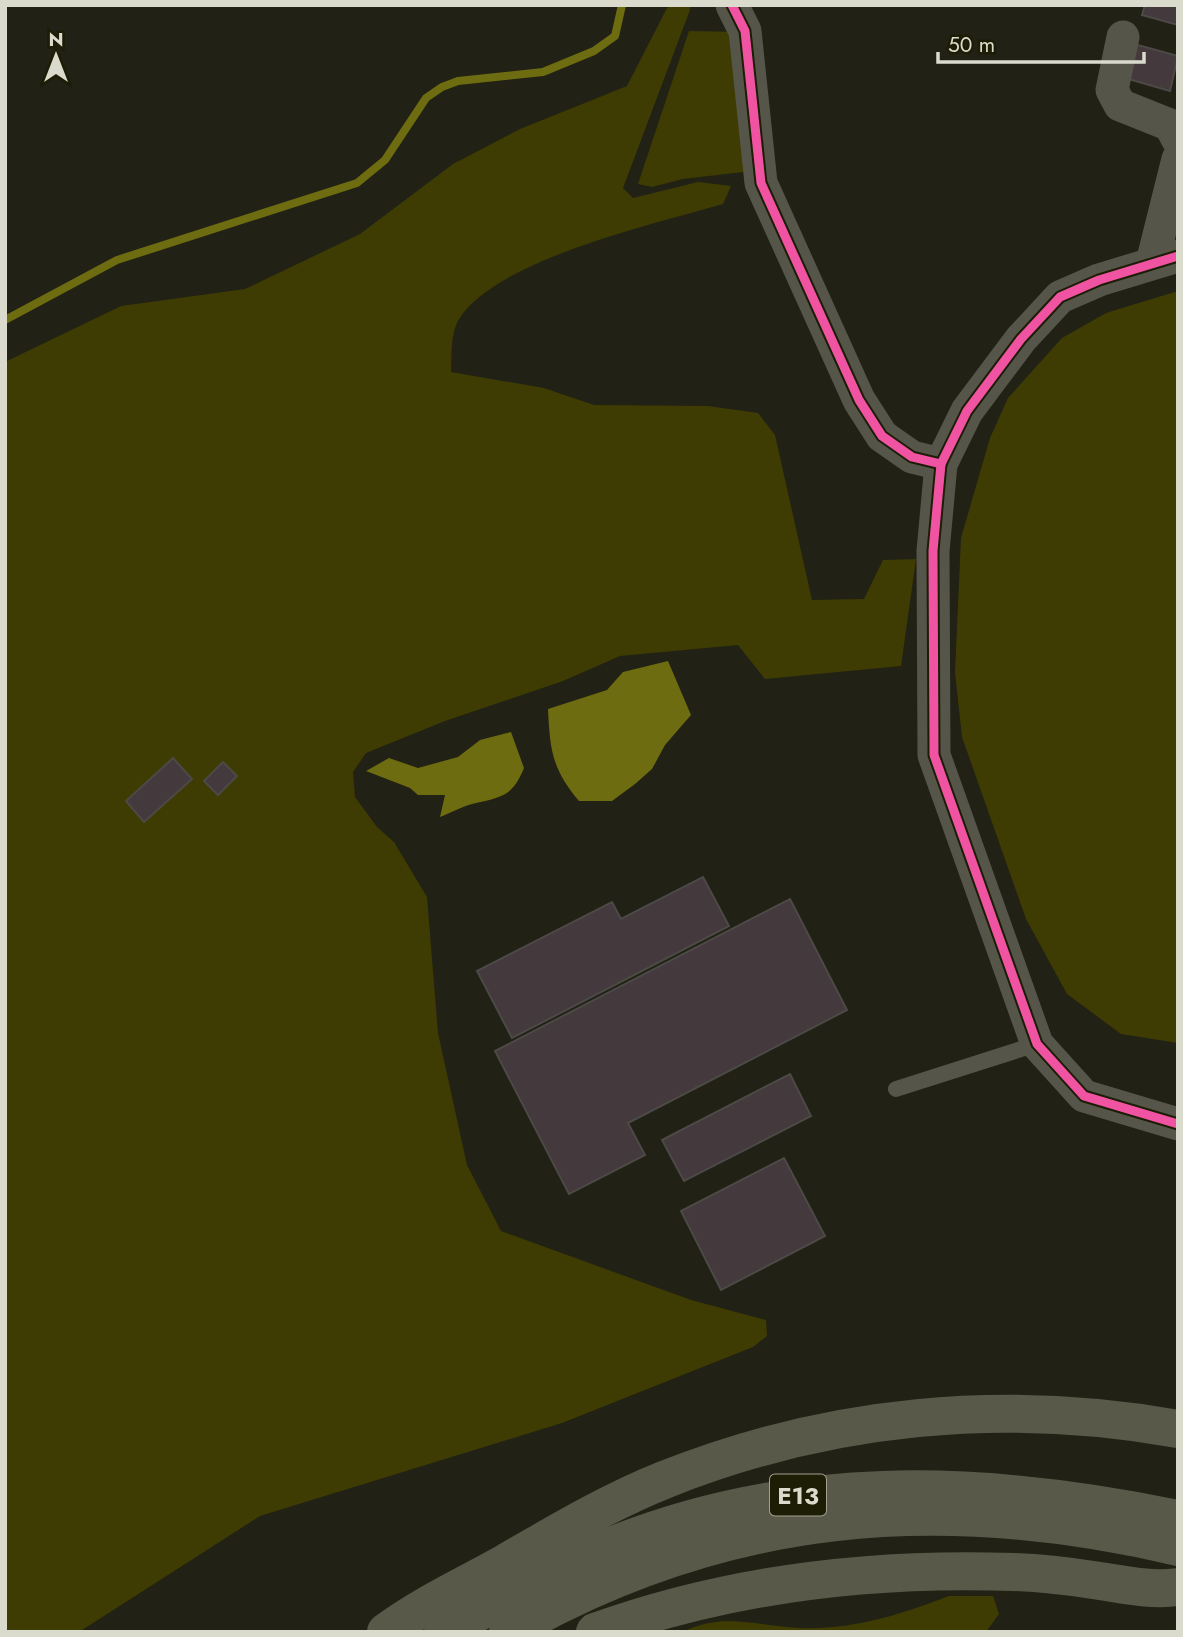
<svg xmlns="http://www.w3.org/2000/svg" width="1183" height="1637" font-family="Jost,sans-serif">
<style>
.green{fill:#3e3c03}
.water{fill:#6e6c10}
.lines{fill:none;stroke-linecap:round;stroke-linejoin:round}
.stream{stroke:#6e6c10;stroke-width:8}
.building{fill:#44393d;stroke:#4c4946;stroke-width:2}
.lane{stroke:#555549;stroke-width:16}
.street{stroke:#555549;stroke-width:33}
.highway{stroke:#595949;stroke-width:38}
.cycleway-casing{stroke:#1d1d06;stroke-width:13}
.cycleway{stroke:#f153a3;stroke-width:9}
.labels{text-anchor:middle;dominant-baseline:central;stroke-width:6;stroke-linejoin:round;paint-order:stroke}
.shield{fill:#1d1d06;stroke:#a2a291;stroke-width:2}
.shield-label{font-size:24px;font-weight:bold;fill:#dbdbcd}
</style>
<rect width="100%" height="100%" fill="#212115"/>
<g class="green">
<path d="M671,5H690V10L623,188L633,198L698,182L731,186L723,204C655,224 497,259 459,319C450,334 452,354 451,372L544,388L594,405L708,406L758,413L775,435L812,600L864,599L883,560L916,559L901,666L765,679L738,645L620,656L563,681L445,721L366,753L353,772L355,797L377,827L394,842L427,897L438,1033L467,1165L501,1231L691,1300L766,1320L767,1336L753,1347L562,1423L260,1516L79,1632H5V362L121,306L245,289L360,234L453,164L520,129L627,86L667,8Z"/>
<path d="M689,31L741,32L743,172L683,179L652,187L638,184Z"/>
<path d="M1178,291V1043L1121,1034L1067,994L1026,919L962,737L955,672L961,538L990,438L1008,398L1062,338L1106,313Z"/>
<path d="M949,1596H993L999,1614L986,1632H683C722,1612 758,1626 799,1628C852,1630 900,1615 949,1596Z"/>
</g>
<g class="water">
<path d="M668,661L691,715L665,745L652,769L635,784L612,801H579C552,769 550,750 548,709L607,690L623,672Z"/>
<path d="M511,732L524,768C512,798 500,797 472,804C461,807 450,813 440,817L445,795H418L410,788L366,771L389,758L418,768L458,757L480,740Z"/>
</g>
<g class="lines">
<path class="stream" d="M5,320L117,260L357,183L385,160L426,98L442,87L458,81L543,72L594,51L615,36L622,5"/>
</g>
<g class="building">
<path d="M1145,5H1178V25L1142,15Z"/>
<path d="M1134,44L1178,56L1170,91L1125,78Z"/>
<path d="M173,758L192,779L144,822L126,801Z"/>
<path d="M223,762L237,776L218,795L204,781Z"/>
<path d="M703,877L729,926L512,1038L477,971L612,902L621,919Z"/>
<path d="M790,899L847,1010L628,1123L645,1155L569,1194L495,1051Z"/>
<path d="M790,1074L811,1116L684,1181L662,1140Z"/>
<path d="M784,1158L825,1236L721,1290L681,1211Z"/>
</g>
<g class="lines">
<path class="lane" d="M896,1089L1037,1044"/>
<g class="street">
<path d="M732,5L745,31L761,183L859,400L882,436L912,457L941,464L967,411L1021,339L1060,297L1099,280L1178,256"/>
<path d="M1123,37L1112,90L1120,105L1170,125L1178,140"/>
<path d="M1152,263L1178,159"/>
<path d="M941,464L933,551L934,755L1037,1044L1084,1096L1178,1124"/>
</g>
<g class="highway">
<path d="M386,1632C422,1605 466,1585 505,1563C557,1533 609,1502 664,1480C829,1414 1004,1398 1178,1429"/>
<path d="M443,1632C493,1605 542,1575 594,1553C785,1471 978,1478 1178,1519"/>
<path d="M508,1632C722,1509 939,1491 1178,1547"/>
<path d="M595,1632C731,1583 870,1567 1014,1572C1040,1573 1067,1576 1093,1580C1122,1584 1149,1591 1178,1587"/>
</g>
<defs>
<g id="cycleway">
<path d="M732,5L745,31L761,183L859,400L882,436L912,457L941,464L967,411L1021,339L1060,297L1099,280L1178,256"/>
<path d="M941,464L933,551L934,755L1037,1044L1084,1096L1178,1124"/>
</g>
</defs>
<use href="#cycleway" class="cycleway-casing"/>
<use href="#cycleway" class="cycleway"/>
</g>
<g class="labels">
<rect class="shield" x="770" y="1474.5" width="56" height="41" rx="5"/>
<g class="shield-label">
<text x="798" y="1495">E13</text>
</g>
</g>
<rect width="1183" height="1637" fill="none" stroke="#dbdbcd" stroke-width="14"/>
<g transform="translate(56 56)" stroke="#1d1d06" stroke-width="5" paint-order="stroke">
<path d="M0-5L12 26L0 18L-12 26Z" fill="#dbdbcd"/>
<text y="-10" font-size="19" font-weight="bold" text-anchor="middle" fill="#dbdbcd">N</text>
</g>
<path d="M938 52v10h206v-10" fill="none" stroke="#dbdbcd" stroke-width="3.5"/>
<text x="948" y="52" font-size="21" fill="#dbdbcd" stroke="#1d1d06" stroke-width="5" paint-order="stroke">50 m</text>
</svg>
